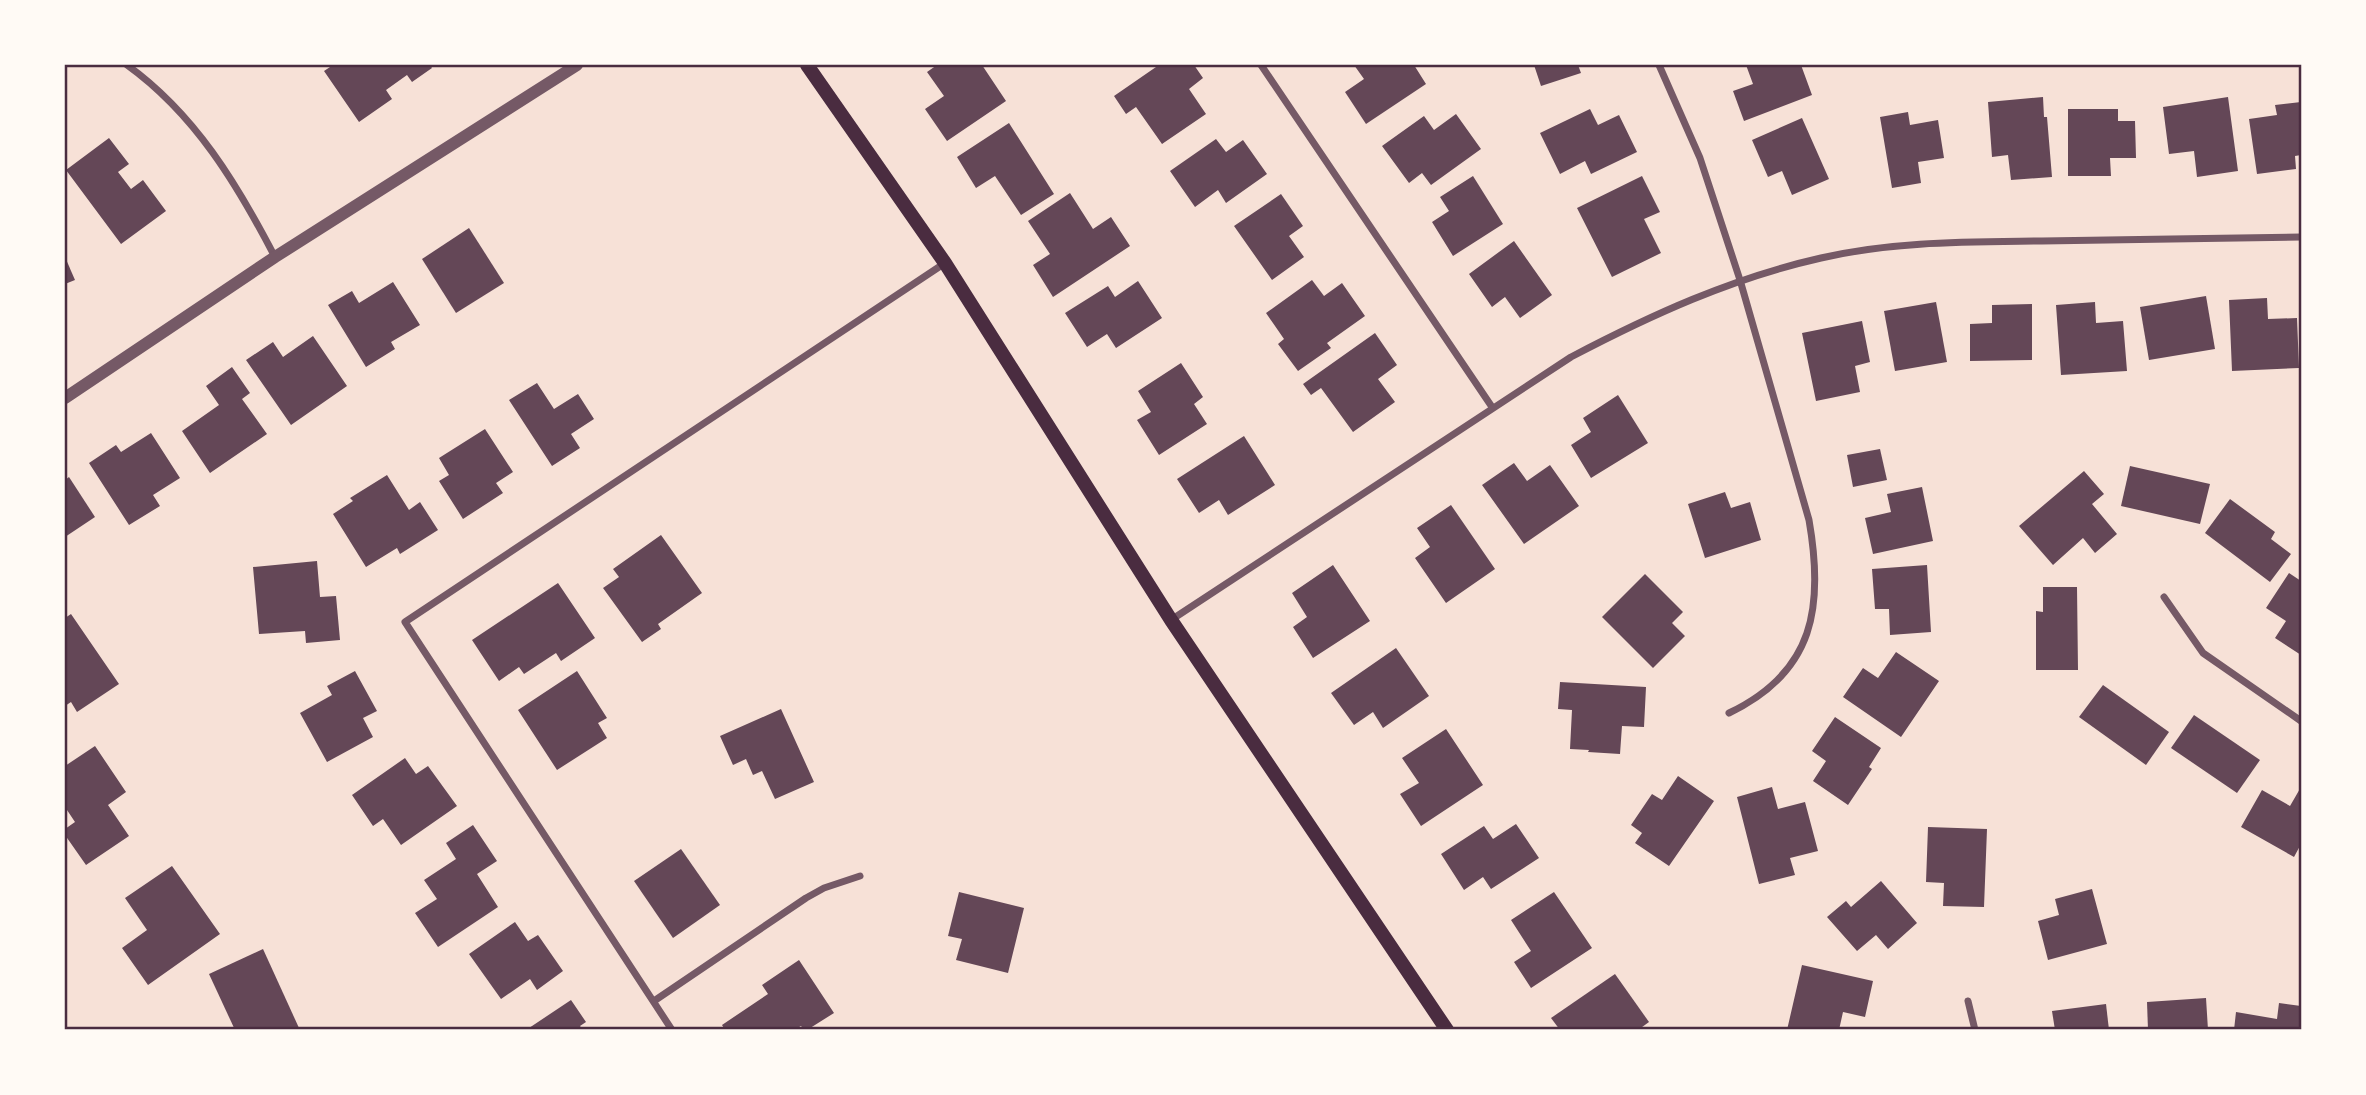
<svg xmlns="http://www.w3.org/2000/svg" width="2366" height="1095" font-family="'Public Sans',sans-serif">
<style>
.building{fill:#644757}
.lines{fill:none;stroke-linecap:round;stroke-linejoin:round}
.minor{stroke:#755966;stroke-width:7}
.tertiary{stroke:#755966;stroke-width:12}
.secondary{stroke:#4a2c40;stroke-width:14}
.neatline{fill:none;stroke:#4a2c40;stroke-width:2.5}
</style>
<rect width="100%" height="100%" fill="#f7e1d7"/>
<g class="building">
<path d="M333,65H430L432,68L412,82L407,75L386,90L392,99L359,122L324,71Z"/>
<path d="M937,65H982L1006,101L947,141L925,109L944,96L927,72Z"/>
<path d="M1155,65H1194L1203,78L1189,89L1206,114L1162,144L1136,107L1126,114L1114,96L1156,67Z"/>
<path d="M1354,65H1414L1426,84L1366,124L1345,92L1364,79Z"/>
<path d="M1534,65H1578L1581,73L1541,86Z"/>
<path d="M1746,65H1801L1812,95L1744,121L1733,91L1753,84Z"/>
<path d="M2043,97L2044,117H2047L2052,177L2011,180L2008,155L1992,157L1988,102Z"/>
<path d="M2228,97L2238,171L2197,177L2194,151L2169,154L2163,107Z"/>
<path d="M2301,102V155L2295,156L2296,169L2257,174L2249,119L2277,115L2275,105Z"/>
<path d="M1590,109L1598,125L1619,115L1637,152L1591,174L1585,161L1560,174L1540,133Z"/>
<path d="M2068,109H2118V121H2135L2136,158H2110L2111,176H2068Z"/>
<path d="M1908,112L1910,125L1938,120L1944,158L1918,162L1921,183L1892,188L1880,117Z"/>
<path d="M1456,114L1481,149L1431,185L1422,173L1409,183L1382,146L1424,116L1434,130Z"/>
<path d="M1802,118L1829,179L1792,195L1782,171L1768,177L1752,140Z"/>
<path d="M1009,123L1054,194L1021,215L995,176L976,188L957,157Z"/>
<path d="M109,138L129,164L118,172L131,189L143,180L166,211L121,244L66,170Z"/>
<path d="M1216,139L1226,152L1243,140L1267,174L1226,203L1218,190L1195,207L1170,171Z"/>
<path d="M1473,176L1503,224L1453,256L1432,222L1449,211L1440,197Z"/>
<path d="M1642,176L1660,212L1644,219L1661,253L1612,277L1577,208Z"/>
<path d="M1070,193L1093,229L1111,217L1130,246L1053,297L1033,265L1050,254L1028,221Z"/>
<path d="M1281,194L1303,226L1289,236L1304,257L1272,280L1234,226Z"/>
<path d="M469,228L504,283L456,313L422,259Z"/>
<path d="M1514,241L1552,295L1520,318L1505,297L1492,307L1469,274Z"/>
<path d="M65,257L75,280L65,284Z"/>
<path d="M1312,280L1324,296L1342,283L1365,316L1327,343L1331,348L1298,371L1278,344L1284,339L1266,313Z"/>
<path d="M1138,281L1162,318L1116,348L1107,334L1087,347L1065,313L1108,286L1115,297Z"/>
<path d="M393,282L420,325L391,342L395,349L366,367L328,305L352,291L359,303Z"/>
<path d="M2206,296L2215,349L2149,360L2140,307Z"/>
<path d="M2267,298L2268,319L2297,318L2299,368L2232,371L2229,300Z"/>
<path d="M1936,302L1947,362L1895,371L1884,311Z"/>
<path d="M2095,302L2096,323L2123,321L2127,371L2061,375L2056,305Z"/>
<path d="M2032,304V360L1970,361V324L1992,323V305Z"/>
<path d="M1862,321L1870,362L1855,366L1860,392L1816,401L1802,333Z"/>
<path d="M1375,333L1397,365L1378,379L1395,402L1353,432L1321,388L1311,395L1303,384Z"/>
<path d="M313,336L347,386L291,425L246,360L273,342L283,357Z"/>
<path d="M1181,363L1203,397L1194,404L1207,424L1159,455L1137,420L1151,412L1138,391Z"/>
<path d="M232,367L250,393L242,399L267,434L210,473L182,431L219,405L206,386Z"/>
<path d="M537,383L554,409L578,394L594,419L571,434L580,448L552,466L509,400Z"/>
<path d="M1618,395L1648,443L1591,478L1571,445L1591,432L1583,418Z"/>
<path d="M485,429L513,472L496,483L503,493L463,519L439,481L449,475L439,458Z"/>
<path d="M151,433L180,478L153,495L160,506L129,525L89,463L116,445L121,452Z"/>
<path d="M1244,436L1275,485L1228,515L1219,500L1199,513L1177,479Z"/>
<path d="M1880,449L1887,480L1853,487L1847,455Z"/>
<path d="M1514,463L1527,481L1550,465L1579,506L1524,544L1482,485Z"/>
<path d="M2130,466L2210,484L2200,524L2121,506Z"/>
<path d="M2084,471L2104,494L2092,504L2117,534L2095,553L2083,538L2053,565L2019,526Z"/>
<path d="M387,475L409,510L420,502L438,530L400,554L397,548L366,567L333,514L353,501L350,498Z"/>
<path d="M69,477L95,517L65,537V480Z"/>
<path d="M1922,487L1933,541L1873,554L1865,518L1891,512L1887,494Z"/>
<path d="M1725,492L1731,508L1750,502L1761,540L1705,558L1688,504Z"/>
<path d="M2230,499L2275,532L2271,539L2291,554L2270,582L2205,533Z"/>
<path d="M1451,505L1495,569L1446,603L1415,558L1430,547L1417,528Z"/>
<path d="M661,535L702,593L658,624L661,629L642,642L603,588L619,577L613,569Z"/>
<path d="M317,561L320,597L336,596L340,640L306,643L305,631L259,634L253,567Z"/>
<path d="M1333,565L1370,621L1313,658L1293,627L1307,617L1292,593Z"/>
<path d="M1927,565L1931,632L1890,635L1889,609H1875L1872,569Z"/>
<path d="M2289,573L2301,581V655L2275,638L2286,621L2266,608Z"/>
<path d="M1645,574L1683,612L1672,623L1685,636L1653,668L1602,617Z"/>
<path d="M558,583L595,638L561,661L556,653L524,674L519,667L499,681L472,640Z"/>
<path d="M2043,587H2077L2078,670H2036V611L2043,612Z"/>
<path d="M71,614L119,684L77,712L71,702L65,706V618Z"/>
<path d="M1396,648L1429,696L1383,728L1373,712L1354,725L1331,693Z"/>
<path d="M1896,652L1939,681L1901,737L1843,697L1863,668L1878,678Z"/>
<path d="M355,671L377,711L363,718L373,737L327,762L300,713L332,695L327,686Z"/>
<path d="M577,671L607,718L598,723L607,738L557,770L518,710Z"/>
<path d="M1560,682L1646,687L1644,727L1622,726L1620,754L1588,752L1589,750L1570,749L1572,710L1558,709Z"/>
<path d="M2103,685L2169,732L2146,765L2079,717Z"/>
<path d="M781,709L814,782L775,799L762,771L753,775L746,759L733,765L720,736Z"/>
<path d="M2194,715L2260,760L2237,793L2171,748Z"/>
<path d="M1835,717L1881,748L1869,767L1872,769L1848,805L1813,781L1826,761L1812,751Z"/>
<path d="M1446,729L1483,785L1421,826L1400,794L1419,783L1402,758Z"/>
<path d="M95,746L126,792L108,805L129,836L86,865L65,835V829L75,822L65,807V766Z"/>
<path d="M405,758L416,774L428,766L457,806L401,845L383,819L373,826L352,795Z"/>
<path d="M1678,776L1714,801L1669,866L1635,843L1642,833L1631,825L1652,794L1662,800Z"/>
<path d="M1772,787L1778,809L1805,802L1818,851L1790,858L1795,875L1759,884L1737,797Z"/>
<path d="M2301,787V844L2294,857L2241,827L2262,790L2290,806Z"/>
<path d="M1516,824L1539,858L1491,889L1483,877L1464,890L1441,854L1484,826L1493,839Z"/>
<path d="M473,825L497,861L477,874L498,907L438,947L415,913L437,899L424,880L456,859L446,843Z"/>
<path d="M1928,827L1987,829L1984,907L1943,906L1944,883L1926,882Z"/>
<path d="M681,849L720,905L673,938L634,881Z"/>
<path d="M172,866L220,934L148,985L122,948L147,930L125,898Z"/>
<path d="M1881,881L1917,923L1888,949L1876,935L1857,951L1827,917L1846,901L1851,907Z"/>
<path d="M2092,889L2107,944L2048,960L2038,921L2059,915L2055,899Z"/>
<path d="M959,892L1024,908L1008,973L956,960L962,939L948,936Z"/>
<path d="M1554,892L1592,948L1531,988L1514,962L1531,951L1511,920Z"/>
<path d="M515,922L528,941L538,935L563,971L537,990L530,979L501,999L469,954Z"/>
<path d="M263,949L299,1028L295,1030H235L209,974Z"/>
<path d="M799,960L834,1013L807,1030H804L801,1026L794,1030H725L722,1025L768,994L762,985Z"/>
<path d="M1802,965L1873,981L1865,1017L1843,1012L1839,1030H1787Z"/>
<path d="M1615,974L1649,1022L1638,1030H1560L1551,1018Z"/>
<path d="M2206,998L2208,1030H2148L2147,1002Z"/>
<path d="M571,1000L586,1022L580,1026L583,1030H526Z"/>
<path d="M2279,1003L2301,1006V1030H2234L2236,1012L2277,1019Z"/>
<path d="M2106,1004L2109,1030H2055L2052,1011Z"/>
</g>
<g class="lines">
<g class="minor">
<path d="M127,65C195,114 237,184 275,257"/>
<path d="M1261,65L1492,407"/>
<path d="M1659,65L1700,158L1740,280L1809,520C1824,606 1815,672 1729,713"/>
<path d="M2164,597L2203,653L2301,721"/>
<path d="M1171,620L1571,357C1651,315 1732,278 1821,258C1894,241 1968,242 2042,241C2128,240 2215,238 2301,237"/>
<path d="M654,1001L806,898L824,888L860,876"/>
<path d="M1968,1001L1975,1030"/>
<path d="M672,1030L405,622L945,263"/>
</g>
<path class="tertiary" d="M65,398L275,257L577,65"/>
<path class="secondary" d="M807,65L945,263L1171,620L1447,1030"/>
</g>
<rect width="2366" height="1095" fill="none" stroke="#fffaf5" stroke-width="133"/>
<rect x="66" y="66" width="2234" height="962" class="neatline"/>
</svg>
